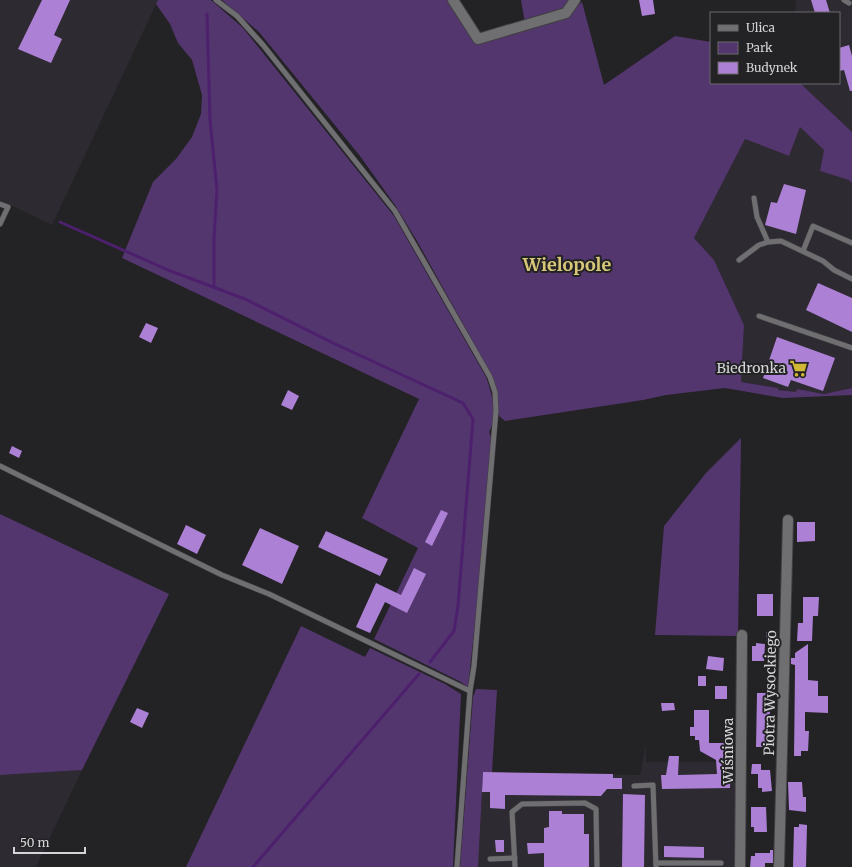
<svg xmlns="http://www.w3.org/2000/svg" width="852" height="867" font-family="Merriweather,serif">
<style>
.built{fill:#2e2a32}
.green{fill:#54366e}
.lines{fill:none;stroke-linecap:round;stroke-linejoin:round}
.stream{stroke:#4d206d;stroke-width:3}
.building{fill:#ac80d4}
.service-casing{stroke:#413f42;stroke-width:6}
.minor-casing{stroke:#413f42;stroke-width:12}
.service{stroke:#6f6e71;stroke-width:5}
.minor{stroke:#6f6e71;stroke-width:10}
.labels{text-anchor:middle;dominant-baseline:central;stroke-width:4;stroke-linejoin:round;paint-order:stroke}
.poi-label{font-size:14px;fill:#d5d4d6;stroke:#232225;text-anchor:end}
.street-label{font-size:14px;fill:#d5d4d6;stroke:#232225}
.district-label{font-size:18px;font-weight:bold;fill:#d8c779;stroke:#232225}
</style>
<rect width="100%" height="100%" fill="#232225"/>
<g class="built">
<path d="M0,0H158L52,225L0,200Z"/>
<path d="M796,0H852V132L800,83H839V13H795Z"/>
<path d="M800,126L824,150L820,171L850,180L852,183V388L824,394L797,389L796,392L778,390V388L741,382L744,325L714,260L694,238L745,139L789,156Z"/>
<path d="M646,745V762H739L735,867H478L483,772L640,775Z"/>
<path d="M82,770L36,867H0V775Z"/>
</g>
<g class="green">
<path d="M158,0H211L243,28L394,216L486,377C492,393 498,416 489,432L491,437L481,568L468,687L459,681L374,639L418,548L362,518L419,399L122,258L153,182L176,159L192,137L201,114L202,95L192,60L178,43L170,24L156,4Z"/>
<path d="M222,0H448L479,44L562,19L582,2L604,85L675,36L711,42V83H800L852,132V183L849,180L820,171L824,150L800,127L789,156L745,139L694,238L714,260L744,325L741,382L778,388V390L796,392L797,389L824,394L852,388V395L783,398L725,388L666,395L643,400L505,421L499,416L497,390L493,378L417,241L395,205L360,156L259,32Z"/>
<path d="M521,0H569L561,11L525,23Z"/>
<path d="M741,438L738,636L655,635L664,526L706,473Z"/>
<path d="M0,514L169,594L82,770L0,775Z"/>
<path d="M301,626L365,657L370,648L445,684L461,694L453,867H186Z"/>
<path d="M476,689L497,690L492,773H483L478,867H460L473,697Z"/>
</g>
<g class="lines">
<g class="stream">
<path d="M207,14L210,120L217,190L214,238V287"/>
<path d="M60,222L168,270L245,299L333,343L463,403L473,419L458,606L454,631L430,662"/>
<path d="M253,867L419,674"/>
</g>
</g>
<g class="building">
<path d="M42,0H70L54,35L62,39L51,63L18,49Z"/>
<path d="M639,0H653L655,14L642,16Z"/>
<path d="M811,0H826L830,13H815Z"/>
<path d="M849,45L852,56V91H850L844,70L839,71V48Z"/>
<path d="M784,184L806,190L796,234L765,225L771,202L777,203Z"/>
<path d="M818,283L852,298V332L806,310Z"/>
<path d="M146,323L158,328L151,343L139,337Z"/>
<path d="M777,337L835,358L823,391L791,380L788,387L763,378Z"/>
<path d="M288,390L299,396L292,410L281,405Z"/>
<path d="M12,446L22,451L19,458L9,453Z"/>
<path d="M441,510L448,513L432,546L425,542Z"/>
<path d="M797,522H815V541L797,542Z"/>
<path d="M186,525L206,535L197,554L177,544Z"/>
<path d="M260,528L299,546L282,584L242,565Z"/>
<path d="M326,531L388,559L380,576L318,547Z"/>
<path d="M414,568L426,574L407,613L385,602L370,633L356,627L376,583L401,595Z"/>
<rect x="757" y="594" width="16" height="22"/>
<path d="M803,597H819L818,616H813L812,641H797L798,623H803Z"/>
<rect x="766" y="632" width="12" height="11"/>
<path d="M756,643L765,644L764,661H752V646H756Z"/>
<path d="M808,644V680L818,681V696H828V713L805,712V731H809L808,751H801V756H794L795,671V665L791,664V658H795V653Z"/>
<path d="M708,656L724,658L723,671L706,669Z"/>
<rect x="698" y="676" width="8" height="10"/>
<rect x="715" y="686" width="12" height="13"/>
<path d="M757,693H770V747H756Z"/>
<path d="M661,703H674L675,710L662,711Z"/>
<path d="M137,708L149,713L142,728L130,722Z"/>
<path d="M694,710H709V743H731L730,788L662,789L661,775H666L669,756H679L678,775L717,774L716,760L700,751L699,740H695V736H690V727H694Z"/>
<path d="M752,764H761V770H770L772,791L762,792V788H758V774H751Z"/>
<path d="M483,772L613,774V778H622V789H607L601,796L505,795V809L490,808V792H482Z"/>
<path d="M788,782H802L803,797H806V812L789,810Z"/>
<path d="M623,794L645,795L644,867H622Z"/>
<path d="M751,807H766L767,832H754V827H751Z"/>
<path d="M549,811H562V814H584V834H589V867H544V853L528,854L527,843H544V828L549,827Z"/>
<path d="M799,824L807,825L806,867H793L794,827H799Z"/>
<path d="M495,840H504V852H496Z"/>
<path d="M664,846L704,847V858L664,857Z"/>
<path d="M770,850H773V863H765V867H750L751,856H755V853H770Z"/>
</g>
<g class="lines">
<defs>
<g id="service">
<path d="M216,0L237,16L263,45L395,211L490,377L495,392L496,411L474,666L470,691"/>
<path d="M844,0L849,3"/>
<path d="M754,198L757,217L768,242"/>
<path d="M0,204L8,207L0,224"/>
<path d="M803,251L813,226L852,243"/>
<path d="M739,260L759,245L768,242L781,241L823,261L834,270L852,279"/>
<path d="M759,316L852,348"/>
<path d="M0,466L222,575L269,594L470,691L457,867"/>
<path d="M634,786L653,785L656,867"/>
<path d="M490,859L515,858"/>
<path d="M656,863H721"/>
<path d="M515,867L512,812L522,804L585,803L596,809L597,867"/>
</g>
<g id="minor">
<path d="M453,0L478,39L566,13L575,0"/>
<path d="M740,867L742,635"/>
<path d="M779,867L788,520"/>
</g>
</defs>
<use href="#service" class="service-casing"/>
<use href="#minor" class="minor-casing"/>
<use href="#service" class="service"/>
<use href="#minor" class="minor"/>
</g>
<defs>
<symbol id="supermarket-bare" viewBox="-9 -9 18 18"><path d="M-6-5.5h2.5l.6 2H6L4.5 2H-2.5L-4.4-4H-6ZM-1.5 3.2a1.3 1.3 0 1 0 .1 0ZM3 3.2a1.3 1.3 0 1 0 .1 0Z" fill="#d1b736" stroke="#232225" stroke-width="2.5" paint-order="stroke"/></symbol>
</defs>
<g fill-rule="evenodd">
<use href="#supermarket-bare" x="786" y="356" width="25" height="25"/>
</g>
<g class="labels">
<g class="poi-label">
<text x="786" y="368">Biedronka</text>
</g>
<g class="street-label">
<text transform="translate(770 693) rotate(-89)">Piotra Wysockiego</text>
<text transform="translate(728 751) rotate(-90)">Wiśniowa</text>
</g>
<g class="district-label">
<text x="567" y="264">Wielopole</text>
</g>
</g>
<rect x="710" y="12" width="130" height="72" fill="#232225" stroke="#6a696c"/>
<rect x="718" y="25" width="20" height="6" fill="#6f6e71" stroke="#6a696c"/>
<text x="746" y="32" font-size="12" fill="#d5d4d6">Ulica</text>
<rect x="718" y="42" width="20" height="12" fill="#54366e" stroke="#6a696c"/>
<text x="746" y="52" font-size="12" fill="#d5d4d6">Park</text>
<rect x="718" y="62" width="20" height="12" fill="#ac80d4" stroke="#6a696c"/>
<text x="746" y="72" font-size="12" fill="#d5d4d6">Budynek</text>
<path d="M14 847v6h71v-6" fill="none" stroke="#d5d4d6" stroke-width="2"/>
<text x="20" y="847" font-size="12" fill="#d5d4d6" stroke="#232225" stroke-width="3" paint-order="stroke">50 m</text>
</svg>
